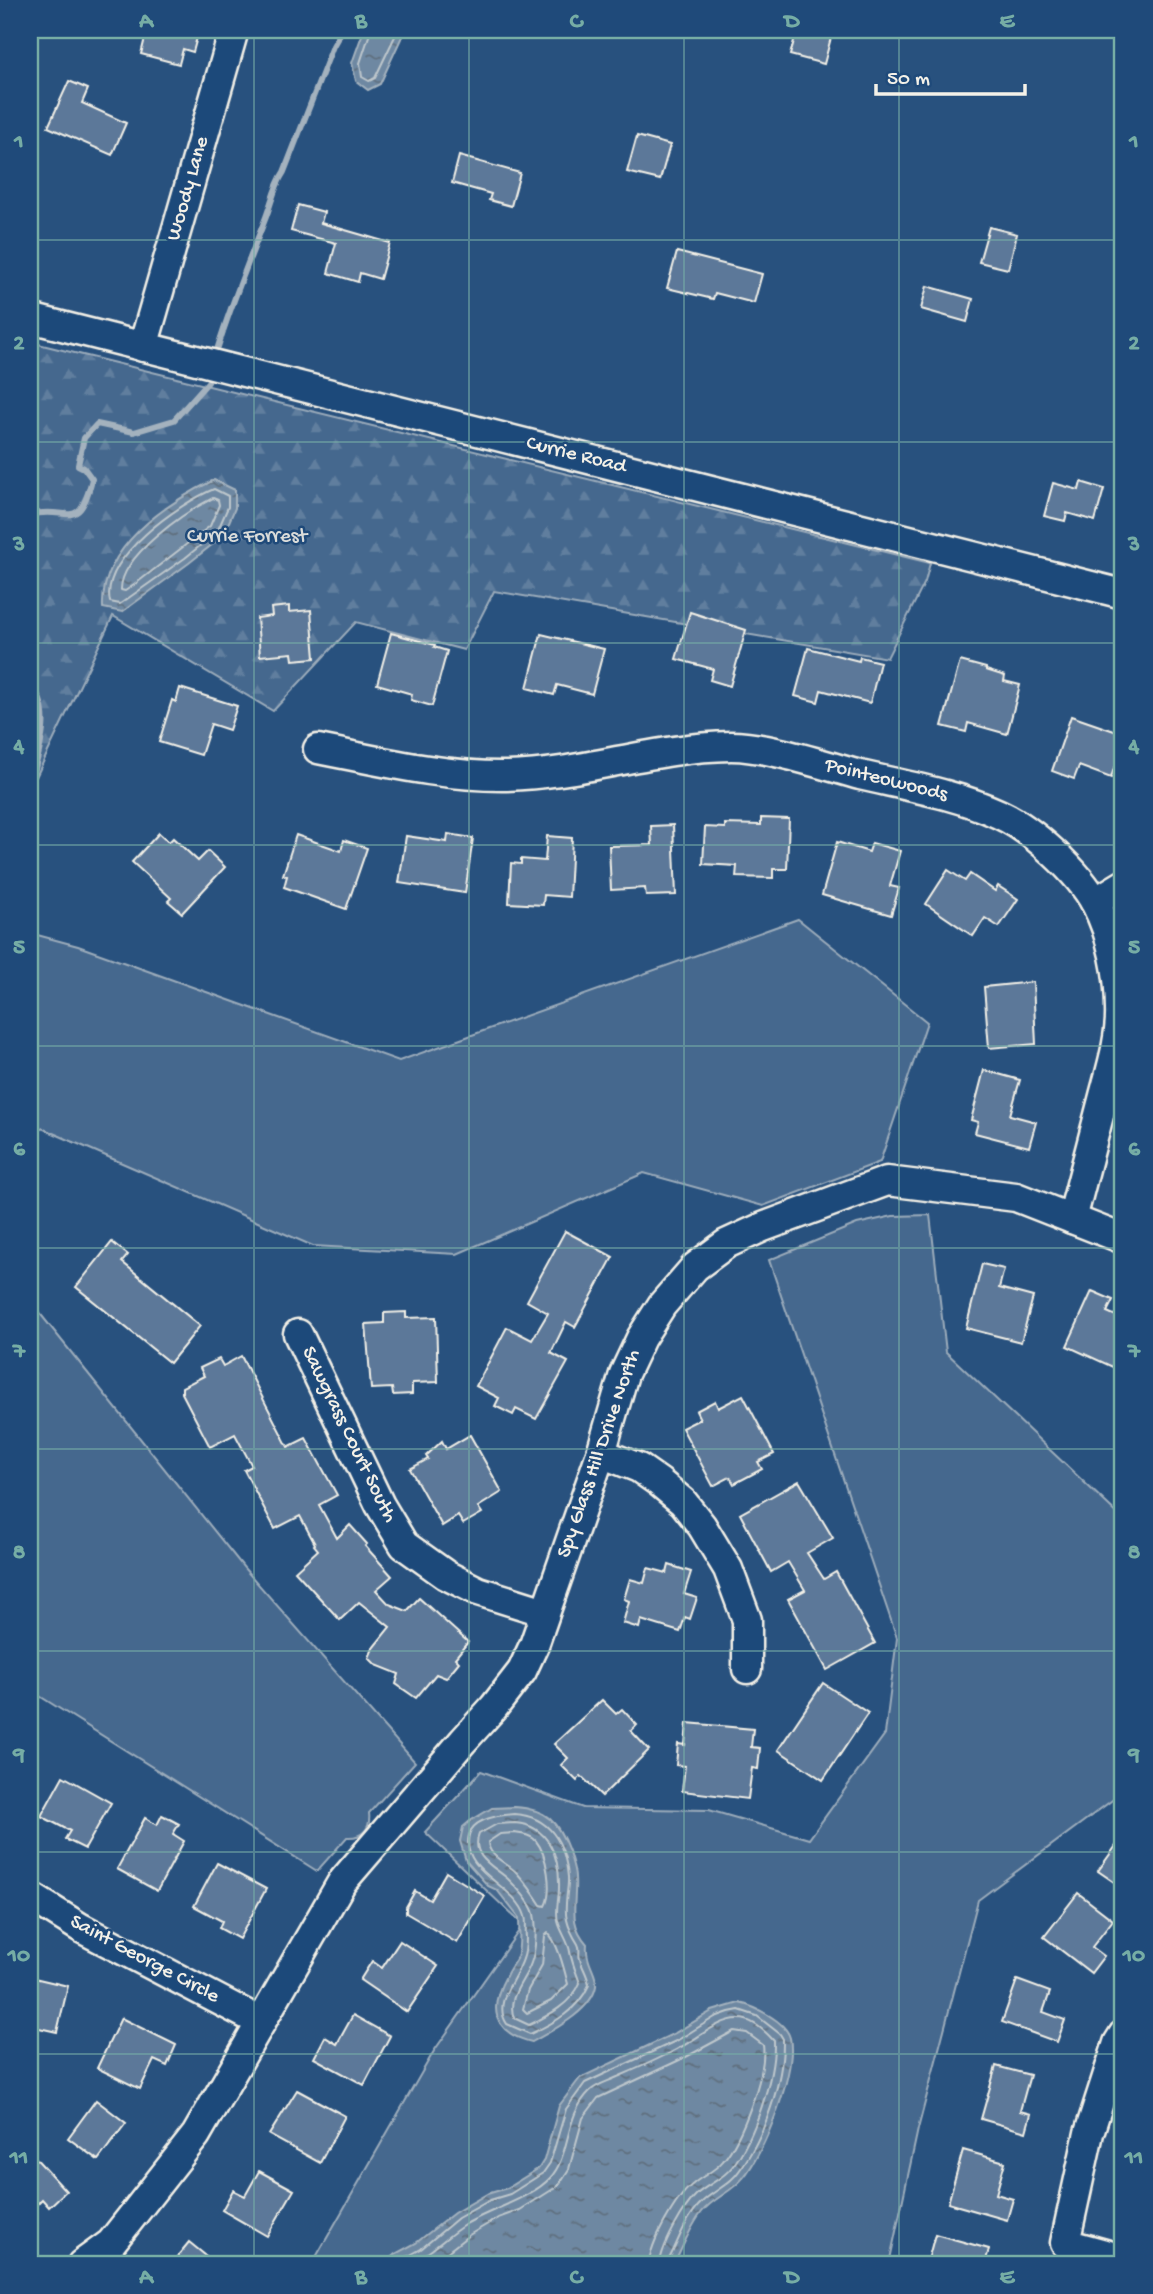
<svg xmlns="http://www.w3.org/2000/svg" width="1153" height="2294" font-family="'Gochi Hand',sans-serif">
<style>
.grass{fill:#45688e;stroke:#9cacbb;stroke-width:2}
.forest{fill:url(#forest-firs);stroke:#9cacbb;stroke-width:2}
.water{fill:url(#water-ripples);stroke:#a4b2be;stroke-width:2}
.lines{fill:none;stroke-linecap:round;stroke-linejoin:round}
.shore{stroke:#bec7cc;stroke-width:2}
.stream{stroke:#a4b2be;stroke-width:6}
.building{fill:#5b7899;stroke:#f4f1e8;stroke-width:2}
.minor-casing{stroke:#f4f1e8;stroke-width:33}
.minor{stroke:#1f4a7a;stroke-width:28}
.grid{fill:none;stroke:#76ada5;stroke-width:2;stroke-opacity:0.55}
.labels{text-anchor:middle;dominant-baseline:central;stroke-width:5;stroke-linejoin:round;paint-order:stroke}
.street-label{font-size:21px;fill:#f4f1e8;stroke:#1f4a7a}
.park-label{font-size:21px;fill:#dadcda;stroke:#1f4a7a}
.neatline{fill:none;stroke:#76ada5;stroke-width:2.5}
.grid-label{font-size:23px;text-anchor:middle;font-weight:bold;fill:#76ada5}
</style>
<defs>
<pattern id="forest-firs" width="22" height="20" patternUnits="userSpaceOnUse" patternTransform="scale(1.75)"><rect width="22" height="20" fill="#45688e"/><path d="M5 1l3.5 6h-7zM16 11l3.5 6h-7z" fill="#607e9e"/></pattern>
<pattern id="water-ripples" width="26" height="14" patternUnits="userSpaceOnUse" patternTransform="scale(1.75)"><rect width="26" height="14" fill="#6e88a2"/><path d="M2 4q2-2 4 0t4 0M15 11q2-2 4 0t4 0" fill="none" stroke="#5f6e7d"/></pattern>
</defs>
<rect width="100%" height="100%" fill="#28517e"/>
<filter id="ink" filterUnits="userSpaceOnUse"><feTurbulence type="fractalNoise" baseFrequency=".0143" numOctaves="2"/><feDisplacementMap in="SourceGraphic" scale="14" xChannelSelector="R" yChannelSelector="G"/><feConvolveMatrix kernelMatrix="1 2 1 2 8 2 1 2 1" color-interpolation-filters="sRGB"/></filter>
<g filter="url(#ink)">
<g class="grass">
<path d="M798,919L927,1022L880,1162L763,1206L644,1173L457,1254L313,1246L30,1123V933L78,946L399,1061Z"/>
<path d="M930,1215L946,1352L1123,1519V1788L1115,1798L978,1900L918,2129L889,2264H312L434,2051L523,1925L425,1832L481,1771L583,1808L709,1810L809,1839L885,1734L897,1638L769,1260L857,1224L893,1216Z"/>
<path d="M30,1301L244,1568L415,1762L369,1813C371,1828 363,1838 347,1837L317,1871L30,1690Z"/>
</g>
<path class="forest" d="M30,342L930,563L925,582L887,658L494,591L464,650L356,622L273,711L113,616L36,777L30,778Z"/>
<g class="water">
<path d="M367,30H405L380,84L368,90L356,81L352,63L362,35Z"/>
<path d="M214,480L235,490V508L223,536L189,563L122,612L103,608C100,548 165,504 214,480Z"/>
<path d="M515,1807C547,1809 558,1822 569,1851C571,1860 575,1869 575,1877C577,1905 567,1921 587,1944C585,1963 598,1974 596,1986C592,2011 551,2031 532,2042C493,2033 488,2009 506,1976C509,1969 514,1963 517,1957C521,1945 519,1930 519,1918L497,1890L488,1886L466,1861L460,1841L463,1827L470,1821L492,1808Z"/>
<path d="M739,2003C754,2006 786,2021 790,2038C797,2070 764,2154 743,2178C732,2192 713,2198 702,2212C690,2227 683,2247 674,2264H384L395,2254L416,2243L454,2213L487,2194L507,2188L539,2168L544,2160L559,2106L580,2078L675,2033L712,2011Z"/>
</g>
<g class="lines">
<g class="shore">
<path d="M371,30L360,63L362,77L369,81L375,78L398,30"/>
<path d="M214,489L228,496V507L217,532L185,558L120,604L110,602C100,558 180,503 214,489Z"/>
<path d="M213,498L218,500L219,505L210,526L134,585L125,591L121,590C120,556 185,512 213,498Z"/>
<path d="M514,1814C550,1816 565,1843 568,1877C569,1890 563,1906 567,1920C569,1929 573,1936 578,1944C581,1949 578,1954 580,1959C582,1968 588,1975 589,1985C578,2010 554,2023 530,2034L507,2024C492,2002 517,1979 523,1959C526,1952 526,1945 526,1937C525,1931 527,1922 525,1916C516,1885 460,1872 469,1835C473,1818 500,1815 514,1814Z"/>
<path d="M515,1823C549,1825 560,1858 559,1888C559,1899 555,1911 558,1921C560,1931 569,1942 570,1952C572,1963 576,1972 580,1983C572,2003 548,2016 529,2025L514,2018C506,1997 525,1981 531,1963C536,1950 537,1927 534,1914C531,1902 517,1888 508,1879C495,1867 470,1857 479,1834L497,1824Z"/>
<path d="M515,1833C522,1834 531,1835 536,1841C547,1854 553,1891 545,1906L541,1905C534,1894 526,1883 517,1873C508,1863 489,1858 488,1842L500,1834Z"/>
<path d="M548,1933C558,1943 564,1969 568,1984L551,2001L527,2013L523,2009L528,1990L542,1965L545,1936Z"/>
<path d="M394,2264L421,2249L458,2218L490,2200L510,2194L543,2173L550,2163L566,2109L585,2083L678,2040L715,2017L729,2012L739,2010L757,2016L780,2034L783,2039C784,2080 764,2138 739,2171C730,2185 713,2191 702,2202C686,2217 679,2240 669,2259V2264"/>
<path d="M410,2264C431,2254 446,2236 466,2224C491,2209 532,2198 550,2178C571,2156 564,2116 590,2091C596,2085 606,2082 613,2079C636,2069 660,2059 681,2047C699,2038 718,2019 739,2019C752,2019 766,2032 774,2041C775,2077 754,2139 732,2167C723,2179 708,2184 697,2194C684,2206 661,2247 660,2264"/>
<path d="M432,2264L469,2235L498,2218L520,2210L558,2186L569,2169L583,2118L598,2098L686,2057L734,2031L747,2033L763,2045C767,2073 741,2140 723,2161C715,2171 702,2176 693,2184C676,2197 650,2243 649,2264"/>
</g>
<g class="stream">
<path d="M217,350C231,304 249,261 266,217C272,201 275,185 284,172L333,46L342,30"/>
<path d="M30,515C67,504 78,536 92,479L84,468L78,465L84,438L97,424L134,432L174,420L208,382"/>
<path d="M30,684C54,709 40,747 33,776L30,779"/>
</g>
</g>
<g class="building">
<path d="M147,30H199L193,52L183,49L179,64L141,54Z"/>
<path d="M797,30H833L824,64L790,55Z"/>
<path d="M69,81L88,89L82,103L126,123L112,155L48,127Z"/>
<path d="M637,136L670,145L660,180L627,172Z"/>
<path d="M459,156L520,173L511,206L489,200L491,194L452,183Z"/>
<path d="M298,205L324,212L321,223L390,243L380,279L360,273L358,282L328,273L336,243L291,231Z"/>
<path d="M989,227L1017,234L1008,269L979,262Z"/>
<path d="M677,252L762,274L754,303L715,293L713,299L667,288Z"/>
<path d="M927,286L973,299L967,322L921,309Z"/>
<path d="M1081,482L1104,489L1095,521L1067,513L1065,521L1044,516L1053,483L1079,490Z"/>
<path d="M289,606V612L311,610L315,658L293,660L292,653L260,656L257,618L272,616L271,608Z"/>
<path d="M690,612L746,630L730,686L710,680L713,669L676,659Z"/>
<path d="M391,633L435,645L434,647L447,651L432,706L411,700L412,694L377,684Z"/>
<path d="M541,634L604,649L592,694L557,685L554,695L527,688Z"/>
<path d="M808,648L859,661L860,657L880,662L870,703L821,690L818,702L795,696Z"/>
<path d="M960,661L986,668V670L1005,676L1004,681L1020,685L1007,734L968,723L966,732L942,726Z"/>
<path d="M180,688L237,706L229,730L211,724L201,755L159,742L172,700L176,702Z"/>
<path d="M1071,716L1123,734V761L1120,770L1114,768L1111,778L1079,766L1074,779L1052,771Z"/>
<path d="M761,818L789,819L787,869H773V878L736,877L737,866L703,864L705,827L725,828V824L761,825Z"/>
<path d="M673,825L676,895L646,896L645,888L611,890L609,846L652,845L651,826Z"/>
<path d="M159,833L169,842L173,838L198,861L208,851L225,867L182,913L168,901L171,898L132,862Z"/>
<path d="M448,834L473,838L465,893L399,883L406,836L447,842Z"/>
<path d="M296,835L341,851L344,840L367,848L346,909L284,887L287,876L283,875Z"/>
<path d="M547,836L572,838L569,897L544,895L543,905L509,903L511,863L521,864V859L545,861Z"/>
<path d="M837,842L869,852L872,843L900,851L890,886L899,888L891,915L822,895Z"/>
<path d="M948,870L965,881L970,874L995,891L998,886L1018,899L999,927L985,918L973,936L926,904Z"/>
<path d="M1033,982L1036,1044L989,1048L984,987Z"/>
<path d="M984,1070L1020,1080L1010,1115L1036,1122L1029,1147L975,1133L978,1122L971,1120Z"/>
<path d="M565,1231L613,1257L575,1327L566,1322L551,1353L568,1362L536,1419L516,1409L513,1415L495,1406L499,1398L476,1386L507,1327L532,1340L548,1313L527,1301Z"/>
<path d="M112,1242L128,1255L122,1262L200,1326L170,1363L76,1287Z"/>
<path d="M982,1264L1004,1269L999,1288L1033,1297L1021,1342L966,1328Z"/>
<path d="M1092,1291L1113,1300L1107,1312L1123,1319V1355L1117,1369L1067,1346Z"/>
<path d="M406,1312V1318L436,1317L438,1382L412,1383V1394L393,1395L392,1388L371,1389L366,1324L384,1323V1313Z"/>
<path d="M241,1356L288,1447L306,1438L337,1495L319,1505L337,1538L350,1525L367,1544L365,1546L392,1576L376,1590L389,1604L407,1611L419,1598L468,1642L455,1658L459,1662L446,1678L436,1674L416,1698L396,1684L399,1674L376,1665L369,1658L373,1648L390,1627L359,1602L340,1620L295,1571L318,1550L314,1545L315,1544L300,1516L275,1529L244,1470L252,1466L235,1434L210,1447L182,1393V1387L204,1376L200,1368L219,1359L223,1366Z"/>
<path d="M743,1395L774,1454L758,1462L762,1469L734,1484L730,1477L713,1486L682,1428L700,1419L696,1411L715,1401L718,1408Z"/>
<path d="M470,1435L502,1492L478,1507L482,1513L463,1524L458,1516L442,1526L410,1469L428,1459L426,1456L442,1441L446,1449Z"/>
<path d="M799,1481L833,1538L807,1553L824,1579L836,1572L875,1643L827,1670L788,1599L805,1590L788,1562L771,1572L740,1514Z"/>
<path d="M669,1565L691,1572L684,1594L697,1598L690,1619L685,1617L680,1632L641,1620L639,1628L623,1623L629,1601L624,1599L630,1579L644,1583L648,1568L667,1573Z"/>
<path d="M823,1683L868,1713L823,1780L778,1750Z"/>
<path d="M602,1700L616,1714L622,1709L637,1725L631,1731L649,1750L602,1796L581,1776L577,1781L561,1765L568,1758L554,1744Z"/>
<path d="M687,1723L753,1729L751,1747L760,1748L758,1769L752,1768L748,1799L682,1791L685,1766L676,1765L678,1744L685,1745Z"/>
<path d="M63,1776L111,1803L85,1849L65,1839L70,1831L41,1816Z"/>
<path d="M162,1815L179,1824L173,1834L184,1841L157,1891L117,1869L145,1818L157,1825Z"/>
<path d="M1123,1836V1888L1098,1871Z"/>
<path d="M217,1863L266,1889L239,1939L219,1928L222,1921L194,1906Z"/>
<path d="M446,1872L485,1896L457,1943L406,1913V1907L415,1891L430,1900Z"/>
<path d="M1078,1893L1113,1920L1092,1947L1104,1956L1091,1973L1044,1937Z"/>
<path d="M400,1941L438,1966L407,2012L360,1980L372,1961L382,1968Z"/>
<path d="M30,1977L68,1986L57,2032L30,2026Z"/>
<path d="M1017,1980L1050,1992L1043,2012L1065,2020L1057,2042L1002,2022Z"/>
<path d="M353,2015L390,2036L364,2085L314,2058L325,2037L337,2044Z"/>
<path d="M121,2018L176,2045L167,2066L154,2060L140,2089L97,2068Z"/>
<path d="M996,2066L1030,2075L1020,2111L1031,2114L1026,2132L981,2119Z"/>
<path d="M297,2090L345,2116L320,2163L269,2135Z"/>
<path d="M96,2100L126,2123L98,2160L68,2138Z"/>
<path d="M963,2150L1005,2162L996,2194L1013,2199L1007,2220L948,2203Z"/>
<path d="M30,2152L66,2191L49,2207L42,2199L30,2211Z"/>
<path d="M259,2171L294,2190L267,2236L222,2210L233,2190L245,2196Z"/>
<path d="M935,2234L989,2249L985,2264H927Z"/>
<path d="M189,2242L216,2264H171Z"/>
</g>
<g class="lines">
<defs>
<g id="minor">
<path d="M30,318L1123,594"/>
<path d="M143,347L234,30"/>
<path d="M318,749C380,761 444,777 507,776C583,774 655,747 731,746C767,746 824,765 860,775C907,786 956,794 999,814C1032,829 1079,872 1096,904C1112,935 1120,975 1120,1010C1121,1038 1111,1069 1104,1096C1093,1137 1083,1178 1072,1219"/>
<path d="M1095,902L1123,885"/>
<path d="M298,1334L380,1505L404,1545L446,1575L478,1591L545,1612"/>
<path d="M601,1453L639,1468L659,1482L683,1502L702,1526L728,1569L747,1620V1669"/>
<path d="M30,1896L81,1928L261,2022"/>
<path d="M1123,2035L1118,2043L1089,2133L1065,2243L1123,2259"/>
<path d="M82,2264L111,2243L196,2135L342,1882L463,1741L494,1707L522,1671L534,1645L601,1453L624,1374L641,1338L662,1305L695,1267L726,1244L763,1227L887,1181L1016,1197L1123,1239"/>
</g>
</defs>
<use href="#minor" class="minor-casing"/>
<use href="#minor" class="minor"/>
</g>
</g>
<path class="grid" d="M254,30V2264M469,30V2264M684,30V2264M899,30V2264M30,240H1123M30,442H1123M30,643H1123M30,845H1123M30,1046H1123M30,1248H1123M30,1449H1123M30,1651H1123M30,1852H1123M30,2054H1123"/>
<g class="labels">
<g class="street-label">
<text transform="translate(189 189) rotate(-74)">Woody Lane</text>
<text transform="translate(576 456) rotate(14)">Currie Road</text>
<text transform="translate(886 781) rotate(14)">Pointeowoods</text>
<text transform="translate(348 1435) rotate(64)">Sawgrass Court South</text>
<text transform="translate(600 1454) rotate(-71)">Spy Glass Hill Drive North</text>
<text transform="translate(144 1960) rotate(28)">Saint George Circle</text>
</g>
<g class="park-label">
<text x="247" y="537">Currie Forrest</text>
</g>
</g>
<rect width="1153" height="2294" fill="none" stroke="#1f4a7a" stroke-width="77"/>
<path d="M876 84v10h149v-10" fill="none" stroke="#f4f1e8" stroke-width="3.5"/>
<text x="887" y="84" font-size="21" fill="#f4f1e8" stroke="#1f4a7a" stroke-width="5" paint-order="stroke">50 m</text>
<rect x="38" y="38" width="1076" height="2218" class="neatline"/>
<g class="grid-label">
<text x="146" y="27">A</text>
<text x="361" y="27">B</text>
<text x="576" y="27">C</text>
<text x="792" y="27">D</text>
<text x="1007" y="27">E</text>
<text x="19" y="147">1</text>
<text x="1134" y="147">1</text>
<text x="19" y="349">2</text>
<text x="1134" y="349">2</text>
<text x="19" y="550">3</text>
<text x="1134" y="550">3</text>
<text x="19" y="752">4</text>
<text x="1134" y="752">4</text>
<text x="19" y="953">5</text>
<text x="1134" y="953">5</text>
<text x="19" y="1155">6</text>
<text x="1134" y="1155">6</text>
<text x="19" y="1357">7</text>
<text x="1134" y="1357">7</text>
<text x="19" y="1558">8</text>
<text x="1134" y="1558">8</text>
<text x="19" y="1760">9</text>
<text x="1134" y="1760">9</text>
<text x="19" y="1961">10</text>
<text x="1134" y="1961">10</text>
<text x="19" y="2163">11</text>
<text x="1134" y="2163">11</text>
<text x="146" y="2283">A</text>
<text x="361" y="2283">B</text>
<text x="576" y="2283">C</text>
<text x="792" y="2283">D</text>
<text x="1007" y="2283">E</text>
</g>
</svg>
